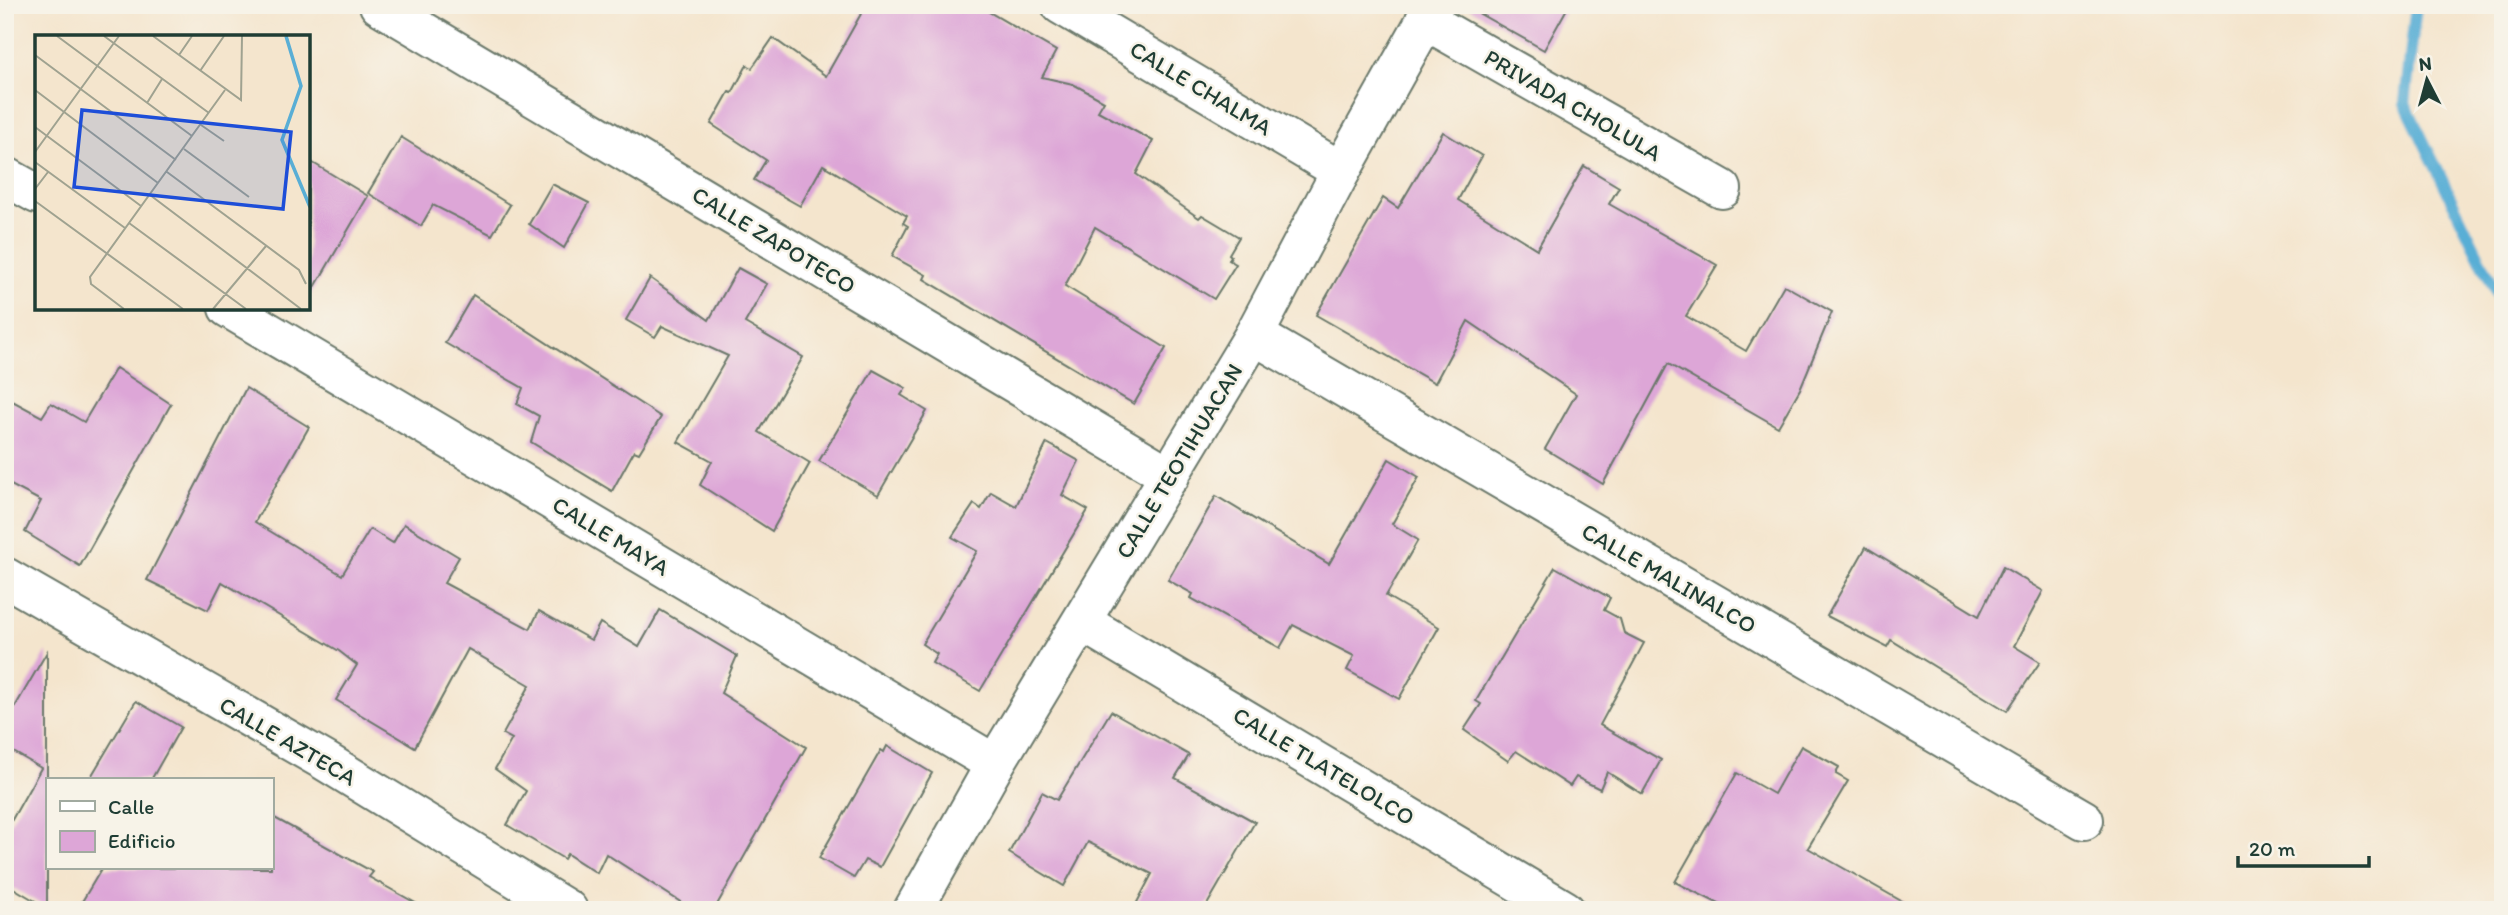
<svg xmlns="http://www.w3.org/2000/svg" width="2508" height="915" font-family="Itim,sans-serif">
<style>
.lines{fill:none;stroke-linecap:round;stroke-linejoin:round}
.stream{stroke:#59aed5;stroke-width:12}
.building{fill:#dda6d7}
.minor-casing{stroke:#6a786a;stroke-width:42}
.minor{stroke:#fff;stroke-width:38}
.labels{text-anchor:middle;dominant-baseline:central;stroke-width:5;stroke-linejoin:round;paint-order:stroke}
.street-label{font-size:23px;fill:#1f3d34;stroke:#f7f3e8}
.inset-river{fill:none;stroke:#59aed5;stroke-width:3.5}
.inset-road{fill:none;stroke:#9fa290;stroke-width:2}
.view{fill:#1d4ed8;fill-opacity:0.15;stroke:#1d4ed8;stroke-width:3.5}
.inset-edge{fill:none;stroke:#1f3d34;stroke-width:3.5}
</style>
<rect width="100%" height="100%" fill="#f7f3e8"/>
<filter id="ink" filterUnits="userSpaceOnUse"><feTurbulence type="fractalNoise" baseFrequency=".0143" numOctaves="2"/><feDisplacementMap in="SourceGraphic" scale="14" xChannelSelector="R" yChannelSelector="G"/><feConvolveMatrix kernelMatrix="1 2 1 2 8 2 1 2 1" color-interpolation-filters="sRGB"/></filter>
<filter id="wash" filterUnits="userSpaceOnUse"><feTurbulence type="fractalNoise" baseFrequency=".00686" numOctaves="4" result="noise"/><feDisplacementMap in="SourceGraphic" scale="28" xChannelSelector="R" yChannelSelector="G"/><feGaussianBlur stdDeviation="1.57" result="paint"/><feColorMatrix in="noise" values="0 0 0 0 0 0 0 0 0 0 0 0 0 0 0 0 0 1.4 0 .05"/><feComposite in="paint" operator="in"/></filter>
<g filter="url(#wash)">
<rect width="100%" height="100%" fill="#f4e5cd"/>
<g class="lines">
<path class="stream" d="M2416,5L2405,103L2503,306"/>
</g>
<g id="blocks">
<g class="building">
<path d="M866,5H977L1056,51L1042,77L1073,84L1104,101L1098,111L1153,141L1136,174L1199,218L1202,215L1239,237L1229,254L1231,256L1229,260L1236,264L1214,299L1095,227L1065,286L1166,348L1134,404L924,279L926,275L892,256L908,226L903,223L907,216L823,165L800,206L754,180L766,160L711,124L729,92L732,93L747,65L752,68L773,38L826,76Z"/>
<path d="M1464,5H1569L1544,50Z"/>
<path d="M1443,132L1482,156L1458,200L1537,249L1584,166L1619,187L1609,204L1717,265L1686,316L1746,351L1784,285L1832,312L1800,389L1778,427L1668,364L1603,484L1545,449L1576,394L1468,321L1435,383L1316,315L1383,198L1398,208Z"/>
<path d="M401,137L510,205L492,235L433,205L421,226L368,193Z"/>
<path d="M308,160L368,196L308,299Z"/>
<path d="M552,184L589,203L564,248L529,224Z"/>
<path d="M738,268L767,284L745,323L803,357L759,432L810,463L772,531L700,485L712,461L678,442L728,356L662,326L655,337L626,320L650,278L709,320Z"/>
<path d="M473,295L661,417L639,453L634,451L612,491L531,442L539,416L517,404L523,388L445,343Z"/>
<path d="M116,368L171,404L80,566L25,532L41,501L5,482V397L42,417L51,403L84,422Z"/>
<path d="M873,370L906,388L901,395L927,411L878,495L819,461Z"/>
<path d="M246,388L309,427L255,522L342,575L370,529L393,543L404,524L459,557L444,583L530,629L539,611L591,640L600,623L639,647L660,610L737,656L721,693L806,747L714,910H693L606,854L597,873L567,854L564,859L507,825L526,791L495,769L512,739L503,734L530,685L468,649L415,747L336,700L357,665L339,651L222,582L208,610L147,580Z"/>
<path d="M1047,443L1079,461L1062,495L1088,510L980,691L932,663L937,654L922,644L977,551L952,537L974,504L981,509L991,492L1016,506Z"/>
<path d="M1389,459L1419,477L1392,524L1418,540L1386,596L1439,627L1399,699L1347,670L1354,656L1293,625L1280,648L1191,598L1193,594L1168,580L1216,496L1329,564Z"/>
<path d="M1866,547L1979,616L2003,567L2043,591L2014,646L2040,662L2007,711L1891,640L1887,647L1827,616Z"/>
<path d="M1555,567L1610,598L1604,610L1620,619L1624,633L1644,643L1600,725L1661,760L1642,794L1607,772L1600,789L1576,777L1570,786L1516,751L1508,761L1464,730L1481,704L1476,701Z"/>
<path d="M47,652V908L5,883V832L41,768L5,747V724Z"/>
<path d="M136,701L181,727L151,780H89Z"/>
<path d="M1111,711L1189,755L1175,778L1255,822L1204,910H1133L1152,874L1088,842L1064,886L1009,853L1042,792L1057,800Z"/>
<path d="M887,746L932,773L880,867L865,860L854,878L819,858L881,750L884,752Z"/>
<path d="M1801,746L1839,767L1836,774L1848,781L1808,848L1917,910H1731L1675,882L1737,773L1774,794Z"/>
<path d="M271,816L373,872L369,877L428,910H77L102,868H271Z"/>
</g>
</g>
</g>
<g filter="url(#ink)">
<use href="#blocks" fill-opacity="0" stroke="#6a786a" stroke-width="2"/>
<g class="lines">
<defs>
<g id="minor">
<path d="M379,5L1170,476"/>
<path d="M1061,5L1341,171"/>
<path d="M1425,20L1722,189"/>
<path d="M5,176L37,194"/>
<path d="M228,308L995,764"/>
<path d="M1254,335L2084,820"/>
<path d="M5,577L325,761L568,910"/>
<path d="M1082,622L1565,910"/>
<path d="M913,910L995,764L1254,335L1341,171L1434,5"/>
</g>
</defs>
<use href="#minor" class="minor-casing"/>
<use href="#minor" class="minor"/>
</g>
</g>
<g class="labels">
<g class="street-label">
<text transform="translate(1201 88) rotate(31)">CALLE CHALMA</text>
<text transform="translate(1573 105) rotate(30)">PRIVADA CHOLULA</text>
<text transform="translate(774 240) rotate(31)">CALLE ZAPOTECO</text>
<text transform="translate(1179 461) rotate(-59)">CALLE TEOTIHUACAN</text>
<text transform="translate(611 536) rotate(31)">CALLE MAYA</text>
<text transform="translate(1669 578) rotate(30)">CALLE MALINALCO</text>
<text transform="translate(288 741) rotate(30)">CALLE AZTECA</text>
<text transform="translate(1324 766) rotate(31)">CALLE TLATELOLCO</text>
</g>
</g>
<g transform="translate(35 35)">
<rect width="275" height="275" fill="#f4e5cd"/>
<path class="inset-river" d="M251,1L266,51L247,105L275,172"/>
<path class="inset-road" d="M22,1L157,101M69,1L174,78M118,1L206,65L207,1M0,20L141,125M144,20L157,1M165,36L189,1M0,55L123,148M112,68L127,44M166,90L189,106M0,92L106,171M149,114L214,162M0,117L84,1M0,127L90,193M132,137L264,235L271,249M0,154L13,137M115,160L266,274M0,166L148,274M94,188L211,274M89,274L56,249L55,242L190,55M178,274L231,211"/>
<path class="view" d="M47,75L256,97L248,174L39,152Z"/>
<rect width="275" height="275" class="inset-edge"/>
</g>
<rect width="2508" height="915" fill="none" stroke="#f7f3e8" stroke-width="28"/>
<rect x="46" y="778" width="228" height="91" fill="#f7f3e8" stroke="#a1aaa0" stroke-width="2"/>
<rect x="60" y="801" width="35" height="10" fill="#ffffff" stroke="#a1aaa0" stroke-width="2"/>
<text x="108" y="814" font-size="21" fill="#1f3d34">Calle</text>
<rect x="60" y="831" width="35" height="21" fill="#dda6d7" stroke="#a1aaa0" stroke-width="2"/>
<text x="108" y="848" font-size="21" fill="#1f3d34">Edificio</text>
<g transform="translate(2427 80) rotate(354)" stroke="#f7f3e8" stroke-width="5" paint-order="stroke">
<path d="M0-5L12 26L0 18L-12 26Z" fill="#1f3d34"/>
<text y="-10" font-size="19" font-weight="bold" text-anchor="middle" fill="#1f3d34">N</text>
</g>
<path d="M2238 856v10h131v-10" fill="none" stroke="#1f3d34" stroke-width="3.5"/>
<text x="2249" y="856" font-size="21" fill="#1f3d34" stroke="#f7f3e8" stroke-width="5" paint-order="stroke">20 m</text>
</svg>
